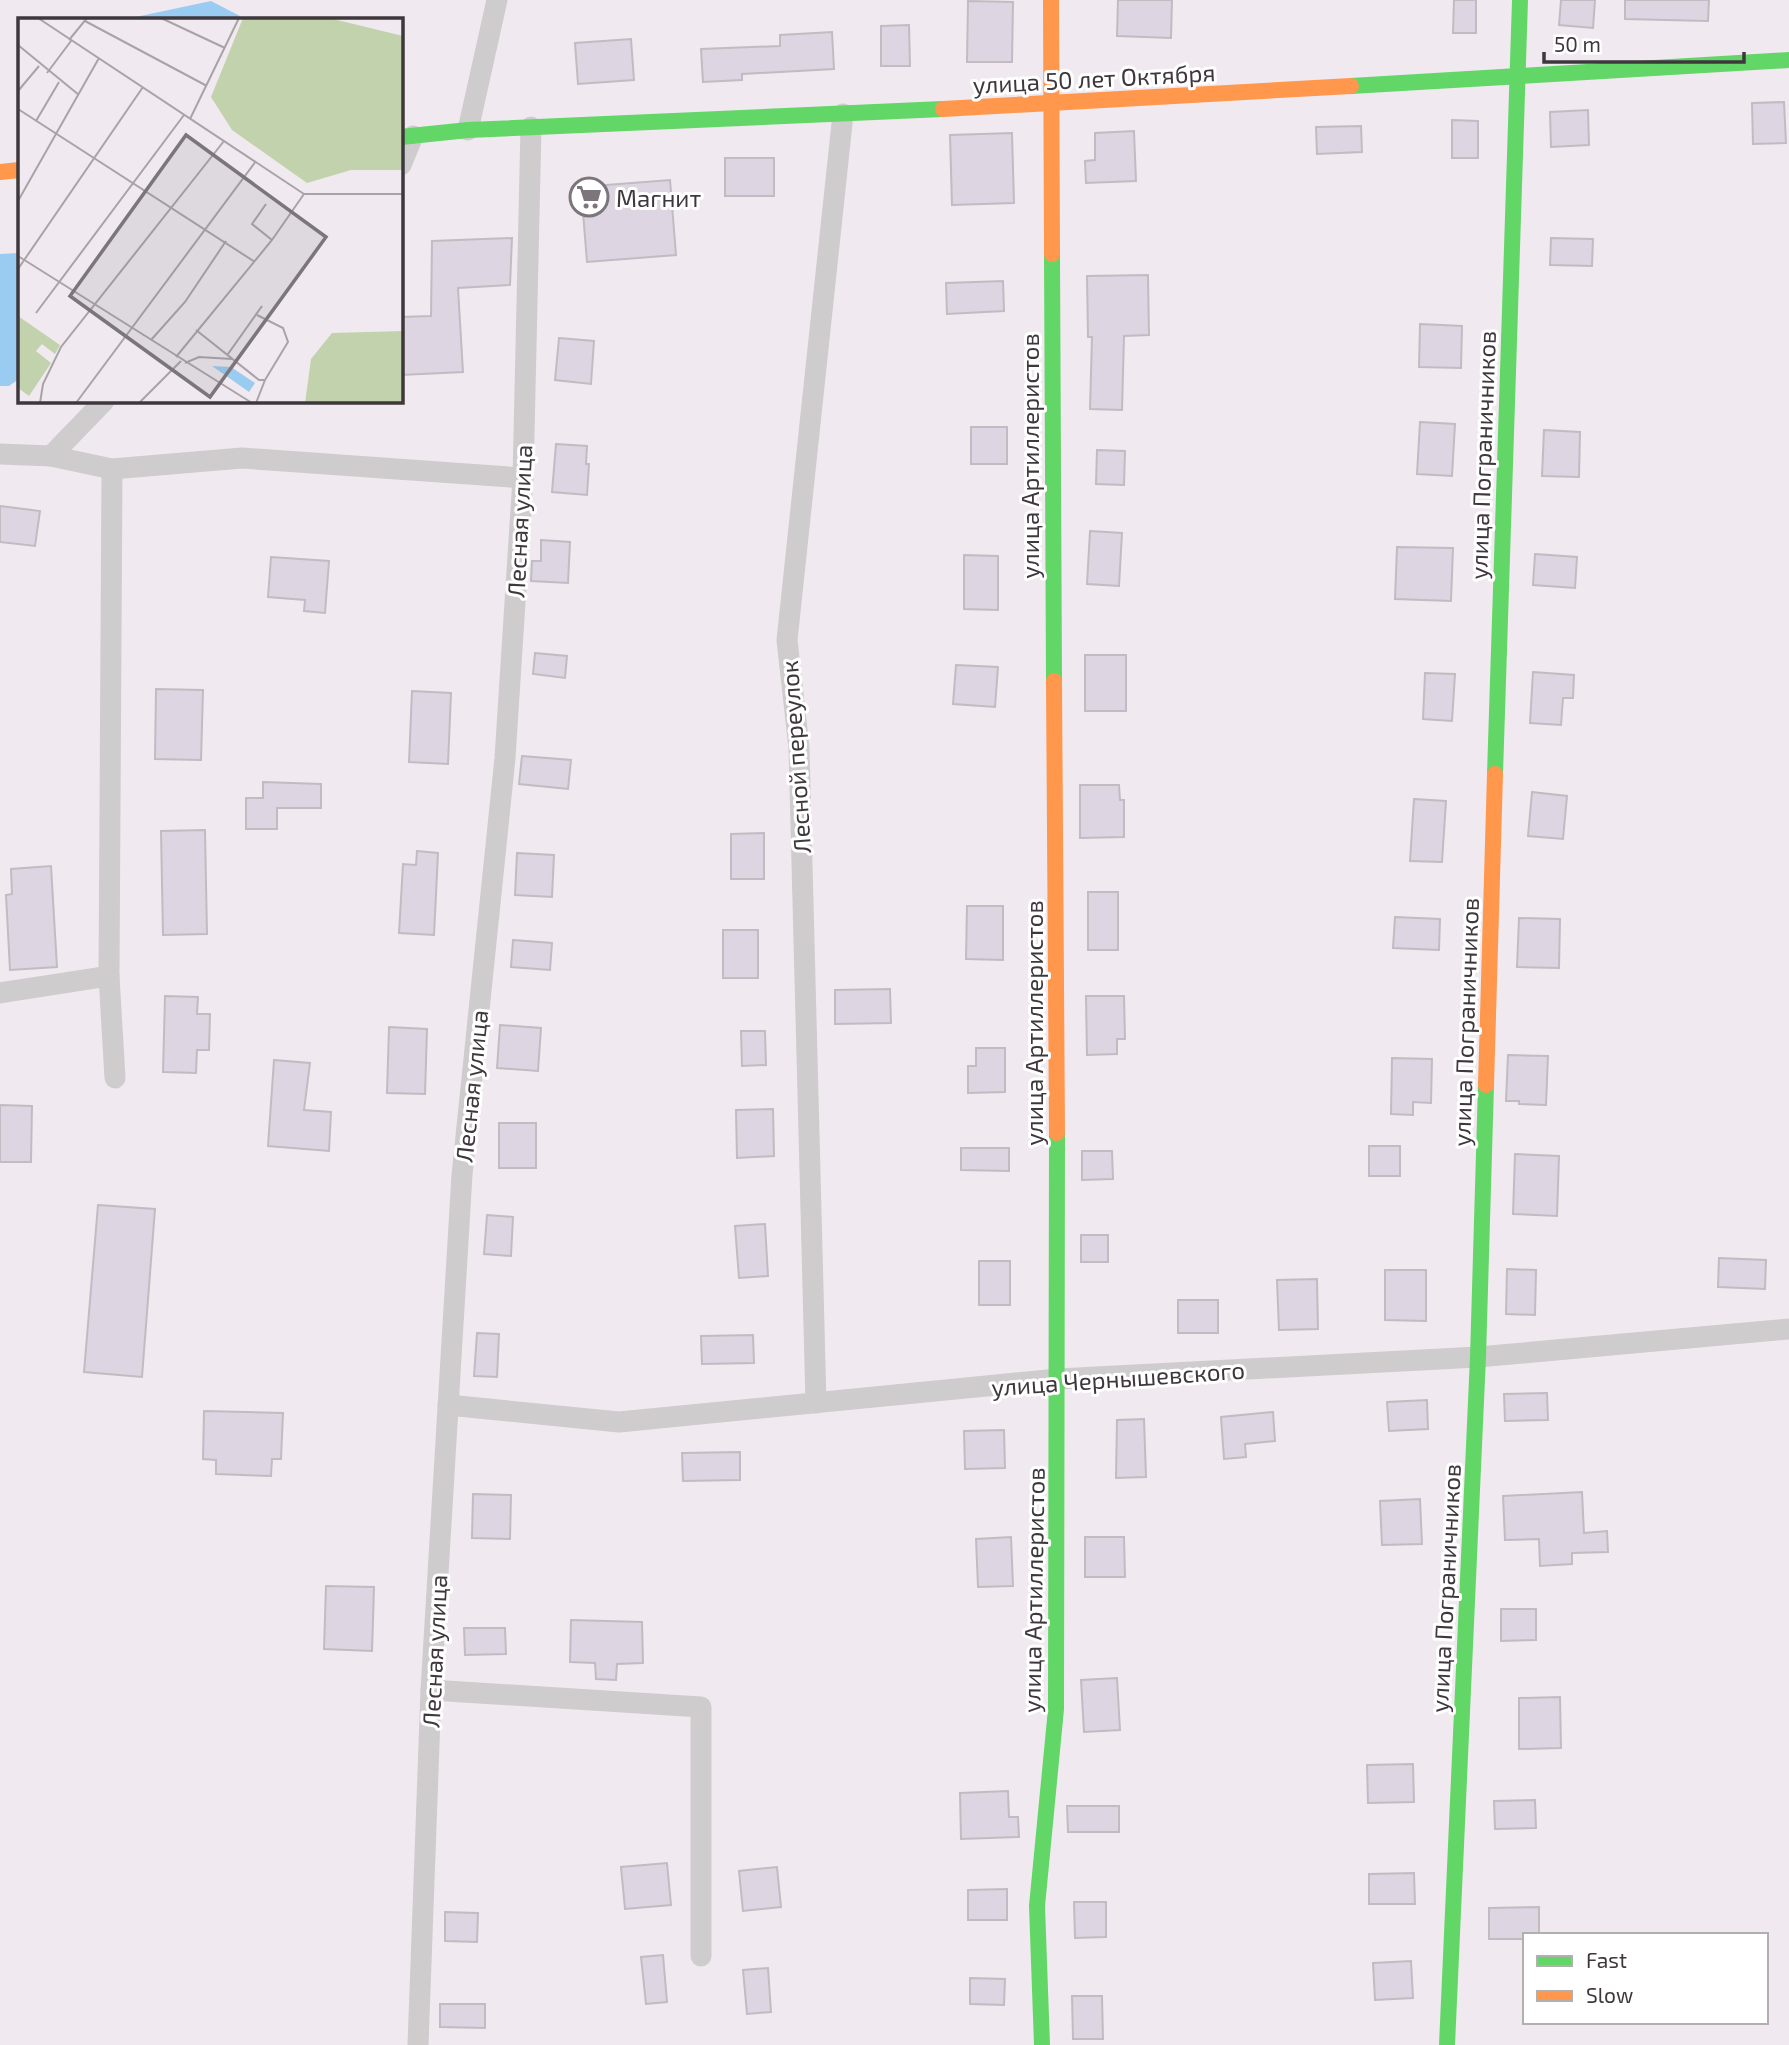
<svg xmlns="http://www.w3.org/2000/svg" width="1789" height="2045" font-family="'Exo 2',sans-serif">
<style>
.water{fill:#9accf2}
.building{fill:#ddd5e2;stroke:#c0bcc1;stroke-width:2}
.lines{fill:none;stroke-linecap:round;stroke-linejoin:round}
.street{stroke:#cecccd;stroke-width:21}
.fast{stroke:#63d668;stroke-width:16}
.slow{stroke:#ff974d;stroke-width:16}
.labels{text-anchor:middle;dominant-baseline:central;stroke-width:6;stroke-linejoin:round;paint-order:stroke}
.street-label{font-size:24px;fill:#3e383d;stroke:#fff}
.poi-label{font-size:24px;fill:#3e383d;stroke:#fff;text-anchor:start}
.inset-road{fill:none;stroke:#a9a3a8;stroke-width:2}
.view{fill:#7c767c;fill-opacity:0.15;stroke:#7c767c;stroke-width:3.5}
.inset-edge{fill:none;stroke:#3e383d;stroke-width:3.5}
</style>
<rect width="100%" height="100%" fill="#f0eaf0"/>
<g class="water">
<path d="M211,1L240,16V19H126Z"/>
<path d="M19,253V379L9,386H0V254Z"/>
</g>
<g class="building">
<path d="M1118,0H1172L1171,38L1117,36Z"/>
<path d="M1454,0H1476V33H1453Z"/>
<path d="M1561,0H1595L1593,28L1559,25Z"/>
<path d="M1625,0H1709L1708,21L1625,19Z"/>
<path d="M968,1L1013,2L1012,62H967Z"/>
<path d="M909,25L910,66H881V26Z"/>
<path d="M832,32L834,69L742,74V80L703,82L701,49L780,46V35Z"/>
<path d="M631,39L634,80L578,84L575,43Z"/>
<path d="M1784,102L1786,143L1753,144L1752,103Z"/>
<path d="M1588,110L1589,145L1551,147L1550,112Z"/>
<path d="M1452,120L1478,121V158H1452Z"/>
<path d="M1361,126L1362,152L1317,154L1316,127Z"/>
<path d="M1134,131L1136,181L1086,183L1085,161L1095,160V133Z"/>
<path d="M1012,133L1014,203L952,205L950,135Z"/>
<rect x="725" y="158" width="49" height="38"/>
<path d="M670,180L676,255L587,262L581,187Z"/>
<path d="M512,238L510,285L458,288L463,372L401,375V317L431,316L432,241Z"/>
<path d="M1551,238L1593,239L1592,266L1550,265Z"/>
<path d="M1148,275L1149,335L1124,336L1122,410L1090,409L1092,337H1088L1087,276Z"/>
<path d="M1003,281L1004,311L947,314L946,283Z"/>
<path d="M1420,324L1462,326L1461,368L1419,367Z"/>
<path d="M559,338L594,341L591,384L555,380Z"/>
<path d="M1420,422L1455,424L1452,476L1417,474Z"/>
<rect x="971" y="427" width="36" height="37"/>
<path d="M1544,430L1580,432L1579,477L1542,476Z"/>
<path d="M556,444L587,446L586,464H589L587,495L552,492Z"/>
<path d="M1097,450L1125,451L1124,485L1096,484Z"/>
<path d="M0,506L40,511L35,546L0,542Z"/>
<path d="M1090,531L1122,533L1119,586L1087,584Z"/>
<path d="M541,540L570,542L568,583L531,581L532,561H541Z"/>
<path d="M1397,547L1453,548L1451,601L1395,599Z"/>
<path d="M1535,554L1577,557L1575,588L1533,585Z"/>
<path d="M964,555L998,556V610L964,609Z"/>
<path d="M271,557L329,561L325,613L304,611L305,600L268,597Z"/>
<path d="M535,653L567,656L565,678L533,674Z"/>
<rect x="1085" y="655" width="41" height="56"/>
<path d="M956,665L998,667L995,707L953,704Z"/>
<path d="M1533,672L1574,675L1573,698H1563L1561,725L1530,723Z"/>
<path d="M1425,673L1455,674L1452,721L1423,719Z"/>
<path d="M156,689L203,690L201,760L155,759Z"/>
<path d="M412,691L451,693L448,764L409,762Z"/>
<path d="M522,756L571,760L568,789L519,784Z"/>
<path d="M263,782L321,784V808H277V829H246V798H263Z"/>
<path d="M1080,785H1119L1120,800H1124V837L1080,838Z"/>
<path d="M1532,792L1567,796L1563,839L1528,836Z"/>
<path d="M1414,799L1446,801L1442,862L1410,861Z"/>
<path d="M205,830L207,934L163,935L161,831Z"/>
<path d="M764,833V879H731V834Z"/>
<path d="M417,851L438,853L434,935L399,933L403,864L416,865Z"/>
<path d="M517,853L554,855L552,897L515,895Z"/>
<path d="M51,866L57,967L10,970L6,895L12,894L11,869Z"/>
<rect x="1088" y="892" width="30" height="58"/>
<path d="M967,906H1003V960L966,959Z"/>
<path d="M1395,917L1440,919L1439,950L1393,948Z"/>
<path d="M1519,918L1560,919L1559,968L1517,967Z"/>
<rect x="723" y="930" width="35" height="48"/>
<path d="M513,940L552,943L550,970L511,967Z"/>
<path d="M890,989L891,1023L835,1024V990Z"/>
<path d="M165,996L198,997L197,1014H210L209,1050H197L196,1073L163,1072Z"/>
<path d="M1086,996H1124L1125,1039H1117V1054L1087,1055Z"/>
<path d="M500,1025L541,1028L538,1071L497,1068Z"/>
<path d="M389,1027L427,1029L425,1094L387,1093Z"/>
<path d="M741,1031H765L766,1065L742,1066Z"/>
<path d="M976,1048H1005V1092L968,1093V1066H976Z"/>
<path d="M1508,1055L1548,1056L1546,1105L1519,1104V1101H1506Z"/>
<path d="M1392,1058L1432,1059L1431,1103L1413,1102V1115L1391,1114Z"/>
<path d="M274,1060L310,1063L304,1110L331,1112L329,1151L268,1146Z"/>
<path d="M0,1105L32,1106L31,1162H0Z"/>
<path d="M773,1109L774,1156L737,1158L736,1110Z"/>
<rect x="499" y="1123" width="37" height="45"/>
<rect x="1369" y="1146" width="31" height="30"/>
<path d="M961,1148H1009V1171L961,1170Z"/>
<path d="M1082,1151H1112L1113,1179L1082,1180Z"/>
<path d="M1515,1154L1559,1156L1557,1216L1513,1214Z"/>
<path d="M98,1205L155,1209L142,1377L84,1372Z"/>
<path d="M487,1215L513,1217L511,1256L484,1254Z"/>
<path d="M765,1224L768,1276L739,1278L735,1226Z"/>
<rect x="1081" y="1235" width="27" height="27"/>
<path d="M1719,1258L1766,1260L1765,1289L1718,1287Z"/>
<rect x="979" y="1261" width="31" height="44"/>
<path d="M1507,1269L1536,1270L1535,1315L1506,1314Z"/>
<path d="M1385,1270H1426V1321L1385,1320Z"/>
<path d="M1317,1279L1318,1329L1279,1330L1277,1280Z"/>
<rect x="1178" y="1300" width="40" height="33"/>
<path d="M477,1333L499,1334L497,1377L474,1376Z"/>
<path d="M753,1335L754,1363L702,1364L701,1336Z"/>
<path d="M1547,1393L1548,1420L1505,1421L1504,1394Z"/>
<path d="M1427,1400L1428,1429L1389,1431L1387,1402Z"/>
<path d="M204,1411L283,1413L281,1459H272L271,1476L216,1474V1460L203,1459Z"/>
<path d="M1273,1412L1275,1441L1245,1444L1246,1457L1224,1459L1221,1417Z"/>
<path d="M1144,1419L1146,1477L1116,1478L1117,1420Z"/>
<path d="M1004,1430L1005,1468L965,1469L964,1431Z"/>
<path d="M740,1452V1480L683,1481L682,1453Z"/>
<path d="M1582,1492L1584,1533L1607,1531L1608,1552L1572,1553V1564L1540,1566L1539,1539L1505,1540L1503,1496Z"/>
<path d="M473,1494L511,1495L510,1539L472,1538Z"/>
<path d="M1420,1499L1422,1544L1382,1545L1380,1501Z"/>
<path d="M1011,1537L1013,1586L978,1587L976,1539Z"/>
<path d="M1085,1537H1124L1125,1577H1085Z"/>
<path d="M326,1586L374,1587L372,1651L324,1649Z"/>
<path d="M1501,1609H1536V1640L1501,1641Z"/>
<path d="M571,1620L642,1622L643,1663L617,1664L616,1680L596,1679L595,1663L570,1662Z"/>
<path d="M464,1628H505L506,1654L465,1655Z"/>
<path d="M1117,1678L1120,1730L1084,1732L1081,1680Z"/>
<path d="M1560,1697L1561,1748L1519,1749V1698Z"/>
<path d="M1413,1764L1414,1802L1368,1803L1367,1765Z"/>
<path d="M1008,1791L1009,1817H1018L1019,1837L961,1839L960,1793Z"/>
<path d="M1535,1800L1536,1828L1495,1829L1494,1801Z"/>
<path d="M1067,1806H1119V1832H1068Z"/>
<path d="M667,1863L671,1905L625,1909L621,1867Z"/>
<path d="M777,1867L781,1907L743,1911L739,1871Z"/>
<path d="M1414,1873L1415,1904H1369V1874Z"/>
<path d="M1007,1889V1920H968V1890Z"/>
<path d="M1074,1902H1106V1937L1075,1938Z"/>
<path d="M1539,1907V1935H1525V1939H1489V1908Z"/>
<path d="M445,1912L478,1913L477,1942L445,1941Z"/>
<path d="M663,1955L667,2002L646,2004L641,1957Z"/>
<path d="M1411,1961L1413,1998L1375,2000L1373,1963Z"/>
<path d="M768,1968L771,2012L747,2014L743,1970Z"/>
<path d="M970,1978L1005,1979L1004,2005L970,2004Z"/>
<path d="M1072,1996H1102L1103,2039H1073Z"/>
<path d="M440,2004H485V2028L440,2027Z"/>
</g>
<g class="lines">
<g class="street">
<path d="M468,130L497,0"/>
<path d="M401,165L413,136"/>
<path d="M0,454L51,456L112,469L242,458L523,478"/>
<path d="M51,456L104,401"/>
<path d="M112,469L109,976L115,1078"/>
<path d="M0,993L109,976"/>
<path d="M816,1403L799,748L787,640L843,114"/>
<path d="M448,1405L619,1422L1058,1379L1478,1357L1789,1329"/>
<path d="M431,1690L701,1707V1956"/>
<path d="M418,2045L431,1690L462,1175L505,758L523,478L531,127"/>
</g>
<g class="fast">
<path d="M1351,86L1789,60"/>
<path d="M401,137L468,130L943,109"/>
<path d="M1052,254L1054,681"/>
<path d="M1495,774L1520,0"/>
<path d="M1042,2045L1037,1906L1056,1709L1057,1133"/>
<path d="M1447,2045L1478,1357L1486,1085"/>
</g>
<g class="slow">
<path d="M1051,0L1052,254"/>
<path d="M943,109L1351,86"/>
<path d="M0,172L19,170"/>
<path d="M1054,681L1057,1133"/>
<path d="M1486,1085L1495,774"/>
</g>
</g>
<defs>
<symbol id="supermarket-ring" viewBox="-11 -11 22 22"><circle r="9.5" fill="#fff" stroke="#7c767c" stroke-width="1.5"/><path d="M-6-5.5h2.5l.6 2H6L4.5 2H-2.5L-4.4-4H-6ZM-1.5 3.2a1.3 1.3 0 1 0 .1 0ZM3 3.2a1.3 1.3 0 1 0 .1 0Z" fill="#7c767c"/></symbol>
</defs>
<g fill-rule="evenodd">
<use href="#supermarket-ring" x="567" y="175" width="44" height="44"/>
</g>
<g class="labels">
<g class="street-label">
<text transform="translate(1094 78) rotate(-3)">улица 50 лет Октября</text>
<text transform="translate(1482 455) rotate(-88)">улица Пограничников</text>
<text transform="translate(1029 456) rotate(-90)">улица Артиллеристов</text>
<text transform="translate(519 521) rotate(-87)">Лесная улица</text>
<text transform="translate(795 757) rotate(-94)">Лесной переулок</text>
<text transform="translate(1465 1022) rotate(-88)">улица Пограничников</text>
<text transform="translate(1033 1023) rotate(-90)">улица Артиллеристов</text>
<text transform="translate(471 1086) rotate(-84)">Лесная улица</text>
<text transform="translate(1118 1378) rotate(-4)">улица Чернышевского</text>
<text transform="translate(1445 1588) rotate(-87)">улица Пограничников</text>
<text transform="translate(1033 1590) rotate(-89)">улица Артиллеристов</text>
<text transform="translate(434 1651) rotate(-87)">Лесная улица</text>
</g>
<g class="poi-label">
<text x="616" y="197">Магнит</text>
</g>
</g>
<g transform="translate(18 18)">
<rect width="385" height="385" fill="#f0eaf0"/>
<path d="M225,0H311L385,18V152H333L289,165L214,112L193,79ZM0,298L42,327L37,336L24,326L18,333L33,345L11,378L0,370ZM385,313V385H287L293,341L314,315Z" fill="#c2d2ac"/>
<path d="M194,348L213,349L237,365L231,374Z" fill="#9accf2"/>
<path class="inset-road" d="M20,0L286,176M143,0L207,30M67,3L189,68M51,22L69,0M0,27L61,77M29,55L53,23M0,73L21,48M0,91L237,244M172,101L221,0M18,103L41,64M286,176H385M0,183L81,40M248,186L234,206L254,222M0,238L234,385M0,251L125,69M18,295L166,97M178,312L241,362H247L270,324L265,310L239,297M133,322L167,284L208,223M210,336L244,288M158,339L254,222L286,176M167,345L181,339L214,341M22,385L25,366L43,329L206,123M58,385L238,143M121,385L163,343M238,385L247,362"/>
<path class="view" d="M168,117L308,219L192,379L52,278Z"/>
<rect width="385" height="385" class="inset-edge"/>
</g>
<rect x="1523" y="1933" width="245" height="91" fill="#ffffff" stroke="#b2afb1" stroke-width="2"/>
<rect x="1537" y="1956" width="35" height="10" fill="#63d668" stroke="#b2afb1" stroke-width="2"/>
<text x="1586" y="1968" font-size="21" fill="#3e383d">Fast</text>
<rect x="1537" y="1991" width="35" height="10" fill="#ff974d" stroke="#b2afb1" stroke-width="2"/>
<text x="1586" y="2003" font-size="21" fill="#3e383d">Slow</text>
<path d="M1544 52v10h200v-10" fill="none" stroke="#3e383d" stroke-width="3.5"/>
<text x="1554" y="52" font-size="21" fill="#3e383d" stroke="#ffffff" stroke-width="5" paint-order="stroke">50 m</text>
</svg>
